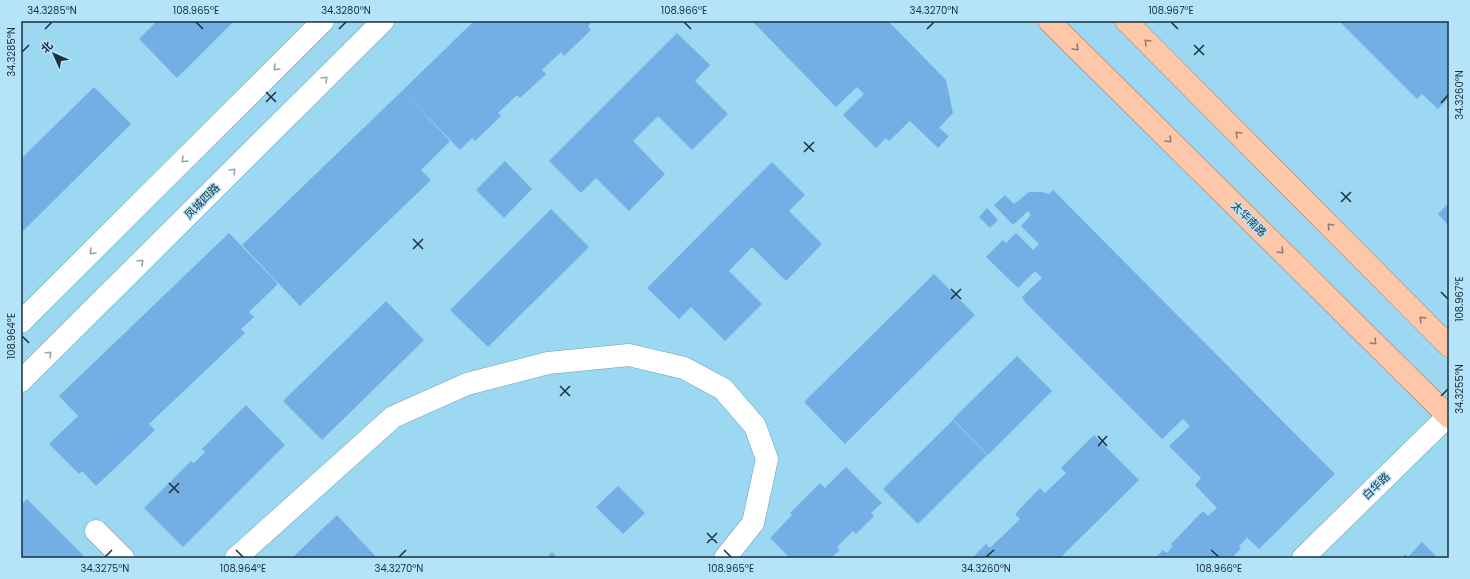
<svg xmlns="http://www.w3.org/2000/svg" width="1470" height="579" font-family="Poppins,'Noto Sans SC',sans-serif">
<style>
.building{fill:#73aee5}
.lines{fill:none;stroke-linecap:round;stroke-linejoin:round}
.minor-casing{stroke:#69a2bc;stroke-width:23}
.tertiary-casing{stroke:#69a2bc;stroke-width:23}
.primary-casing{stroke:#ae7a5d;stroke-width:23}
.minor{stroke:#fff;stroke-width:22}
.tertiary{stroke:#fff;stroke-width:22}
.primary{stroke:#fec7a9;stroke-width:22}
.oneway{stroke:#8c7c72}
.oneway2{stroke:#98a2a7}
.ticks{fill:none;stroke:#19313b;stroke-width:1.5}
.labels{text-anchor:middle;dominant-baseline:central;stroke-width:3;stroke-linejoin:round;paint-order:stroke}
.street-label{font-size:11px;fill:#19313b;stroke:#b5e3f9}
.neatline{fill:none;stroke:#19313b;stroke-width:1.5}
.ticks-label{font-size:10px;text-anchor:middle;fill:#19313b}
</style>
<rect width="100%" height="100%" fill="#9dd8f3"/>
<g class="building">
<path d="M157,21H234L177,78L139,39Z"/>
<path d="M474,21H593L588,26L591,30L564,56L561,52L542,70L546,74L520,98L517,95L498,113L501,116L475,141L472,138L460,150L402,91Z"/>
<path d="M752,21H888L946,80L953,113L939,128L949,136L938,148L910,121L889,141L886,138L876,148L843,115L864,94L857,87L836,107Z"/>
<path d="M1339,21H1449V98L1438,109L1422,94L1417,99Z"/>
<path d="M677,33L710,65L695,81L728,114L692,150L658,116L633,141L665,174L629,211L596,178L581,193L549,161Z"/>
<path d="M94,87L131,124L21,233V159Z"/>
<path d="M402,91L450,141L421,170L431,180L300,306L242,245Z"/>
<path d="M505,161L532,189L504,218L476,190Z"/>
<path d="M772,162L805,195L789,211L822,244L786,281L752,247L729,271L762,304L725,341L691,307L679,319L647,288Z"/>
<path d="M1053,190L1335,474L1259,549L1236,527L1247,538L1239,546L1241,548L1232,558H1155L1163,550L1167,553L1173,546L1171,544L1203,511L1208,516L1217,508L1195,485L1201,478L1169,446L1190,426L1183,419L1162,439L1025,302L1022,297L1042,278L1035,271L1018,288L986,257L1003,240L1006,243L1016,233L1033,250L1039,244L1021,226L1031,215L1028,211L1013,225L994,205L1005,195L1014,204L1029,192H1042L1049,194Z"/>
<path d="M1449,203V226L1438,214Z"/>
<path d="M987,208L998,220L990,228L979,217Z"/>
<path d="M551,209L589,247L488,347L450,310Z"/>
<path d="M229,233L278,284L249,312L254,317L241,329L245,333L149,424L155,430L96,486L82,471L79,474L49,444L78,416L59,396Z"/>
<path d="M934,274L975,315L845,444L804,402Z"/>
<path d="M386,301L424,340L322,440L283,401Z"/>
<path d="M1017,356L1052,391L988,455L953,419Z"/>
<path d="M246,405L285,445L183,547L144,508L191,461L194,463L205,452L202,449Z"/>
<path d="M953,420L987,455L918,524L883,489Z"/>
<path d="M1094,435L1139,480L1060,558H972L986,544L990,548L1020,519L1015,514L1040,488L1045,493L1066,473L1061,468Z"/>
<path d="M846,467L882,503L871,513L874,516L856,534L853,531L837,547L840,550L831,558H790L770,538L792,515L790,513L820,483L825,488Z"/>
<path d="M618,486L645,513L623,534L596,507Z"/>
<path d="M27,499L86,558H21V505Z"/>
<path d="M337,515L377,558H292Z"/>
<path d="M1422,542L1438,558H1401L1405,554L1408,557Z"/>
<path d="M552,552L558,558H546Z"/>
</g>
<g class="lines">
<defs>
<path id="minor" d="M236,558L393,417L467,384L548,363L629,355L684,368L723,389L755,426L767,459L753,523L725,558"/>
<g id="tertiary">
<path d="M21,322L323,21"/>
<path d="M21,381L383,21"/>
<path d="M96,531L123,558"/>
<path d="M1303,558L1449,415"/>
</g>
<g id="primary">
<path d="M1049,21L1449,417"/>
<path d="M1126,21L1449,346"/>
</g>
</defs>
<use href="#minor" class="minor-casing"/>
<use href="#tertiary" class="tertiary-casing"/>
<use href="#primary" class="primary-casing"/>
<use href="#minor" class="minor"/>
<use href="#tertiary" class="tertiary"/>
<use href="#primary" class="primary"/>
</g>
<defs><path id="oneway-chevron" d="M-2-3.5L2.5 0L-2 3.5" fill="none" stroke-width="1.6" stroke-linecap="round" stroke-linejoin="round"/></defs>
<g class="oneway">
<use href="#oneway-chevron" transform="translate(1147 42) rotate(-135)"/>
<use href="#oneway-chevron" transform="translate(1076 48) rotate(45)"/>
<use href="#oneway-chevron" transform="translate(1238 134) rotate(-135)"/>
<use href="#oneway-chevron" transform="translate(1169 140) rotate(45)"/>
<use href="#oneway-chevron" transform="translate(1330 226) rotate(-135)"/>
<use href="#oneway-chevron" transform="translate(1281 251) rotate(45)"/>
<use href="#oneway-chevron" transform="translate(1422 319) rotate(-135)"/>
<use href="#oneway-chevron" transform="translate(1374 342) rotate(45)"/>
</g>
<g class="oneway2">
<use href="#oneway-chevron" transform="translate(276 68) rotate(135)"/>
<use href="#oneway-chevron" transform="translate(325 79) rotate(-45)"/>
<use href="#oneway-chevron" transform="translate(184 160) rotate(135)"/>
<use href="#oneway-chevron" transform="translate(233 171) rotate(-45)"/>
<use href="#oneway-chevron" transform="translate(92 252) rotate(135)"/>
<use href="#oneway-chevron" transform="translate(141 262) rotate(-45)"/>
<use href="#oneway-chevron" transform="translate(49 354) rotate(-45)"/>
</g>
<path class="ticks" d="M196,22L203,29M684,22L691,29M1171,22L1178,29M45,29L52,22M339,29L346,22M927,29L934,22M1194,45L1204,55M22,52L29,45M1194,55L1204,45M266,92L276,102M266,102L276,92M1441,103L1448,95M804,142L814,152M804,152L814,142M1341,192L1351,202M1341,202L1351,192M413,239L423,249M413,249L423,239M951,289L961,299M1441,292L1448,299M951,299L961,289M22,336L29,343M560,386L570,396M560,396L570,386M1441,396L1448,389M1098,436L1107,446M1098,446L1107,436M169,483L179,493M169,493L179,483M707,533L717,543M707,543L717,533M236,550L243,557M724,550L731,557M1211,550L1219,557M105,557L112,550M399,557L406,550M986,557L994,550"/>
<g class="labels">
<g class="street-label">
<text transform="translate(202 201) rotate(-45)">凤城四路</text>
<text transform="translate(1249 219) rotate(45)">太华南路</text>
<text transform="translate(1376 486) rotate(-44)">白华路</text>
</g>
</g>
<rect width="1470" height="579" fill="none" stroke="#b5e3f9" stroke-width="44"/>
<g transform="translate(54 54) rotate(315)" stroke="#b5e3f9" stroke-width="3" paint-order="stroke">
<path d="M0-3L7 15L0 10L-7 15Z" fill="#19313b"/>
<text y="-6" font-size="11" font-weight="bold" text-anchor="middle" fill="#19313b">北</text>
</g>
<rect x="22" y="22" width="1426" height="535" class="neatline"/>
<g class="ticks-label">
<text x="52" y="14">34.3285°N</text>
<text x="196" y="14">108.965°E</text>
<text x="346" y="14">34.3280°N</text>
<text x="684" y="14">108.966°E</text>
<text x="934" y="14">34.3270°N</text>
<text x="1171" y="14">108.967°E</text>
<text transform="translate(11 52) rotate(-90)" y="4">34.3285°N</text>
<text transform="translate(1459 95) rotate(-90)" y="4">34.3260°N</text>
<text transform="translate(1459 299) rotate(-90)" y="4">108.967°E</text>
<text transform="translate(11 336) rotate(-90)" y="4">108.964°E</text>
<text transform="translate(1459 389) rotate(-90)" y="4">34.3255°N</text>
<text x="105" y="572">34.3275°N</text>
<text x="243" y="572">108.964°E</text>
<text x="399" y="572">34.3270°N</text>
<text x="731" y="572">108.965°E</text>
<text x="986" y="572">34.3260°N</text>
<text x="1219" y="572">108.966°E</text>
</g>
</svg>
